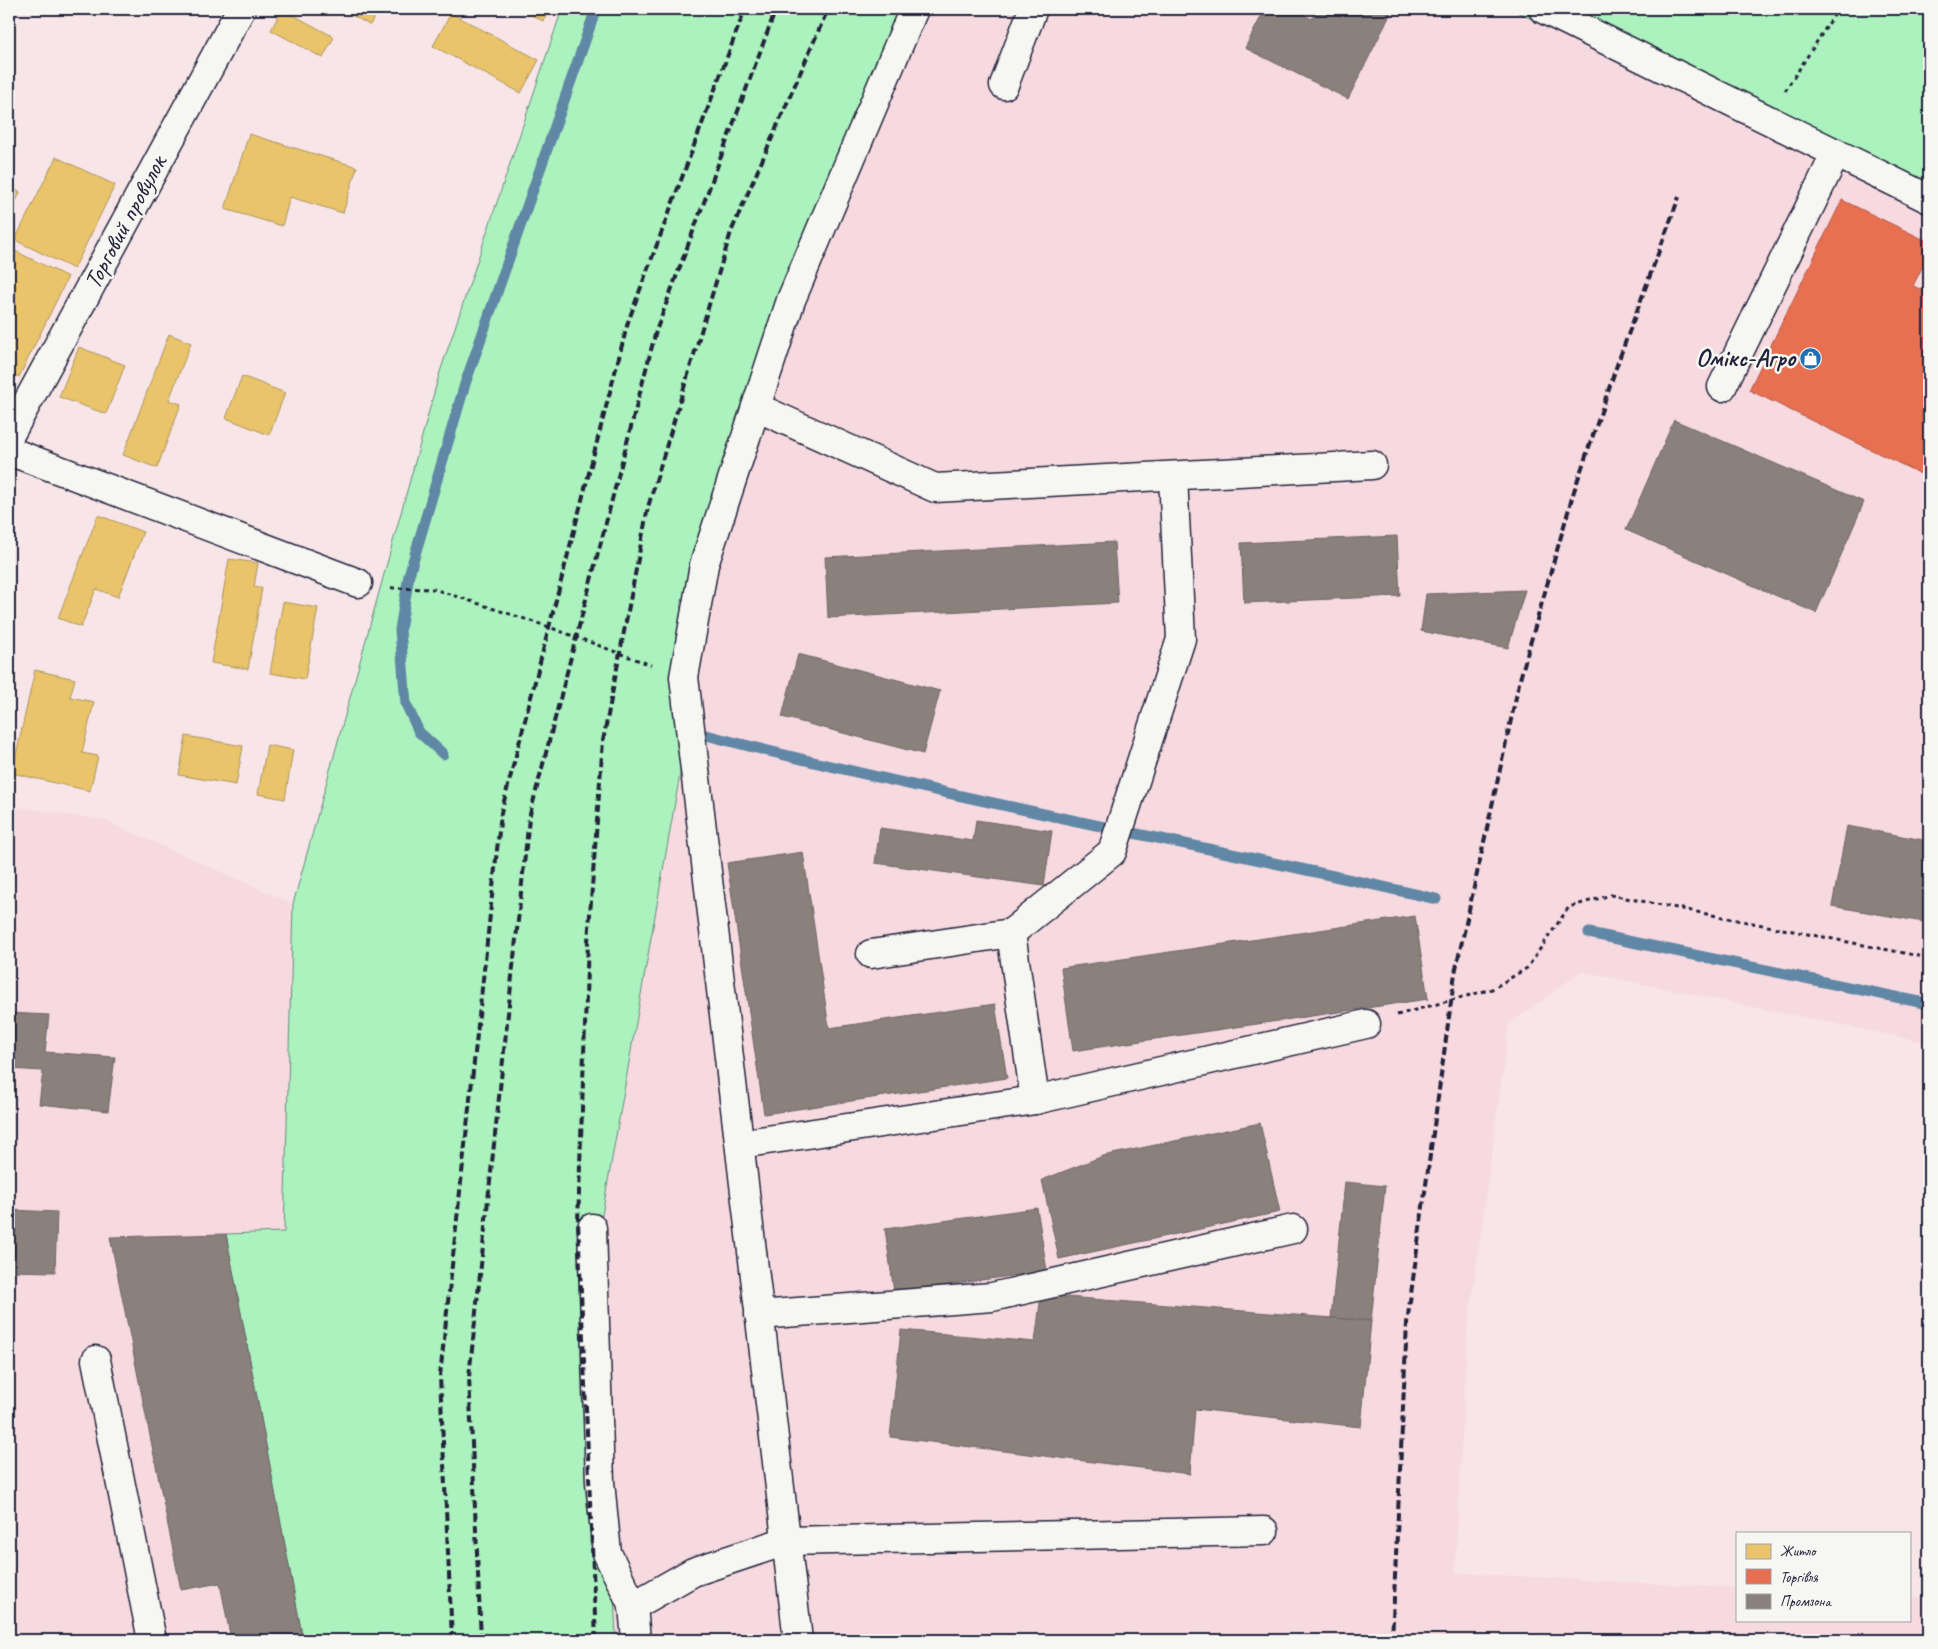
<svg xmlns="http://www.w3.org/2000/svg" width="1938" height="1649" font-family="Caveat,sans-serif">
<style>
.built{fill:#f7d9e0}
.green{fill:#abf2be;stroke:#668a7c}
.homes{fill:#e9c46a;stroke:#ad935c}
.shops{fill:#e76f51;stroke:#ac584a}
.industry{fill:#8a817c;stroke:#6b6468}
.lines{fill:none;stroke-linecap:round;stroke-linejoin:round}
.stream{stroke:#6087a5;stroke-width:11}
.minor-casing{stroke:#22223b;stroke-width:31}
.path{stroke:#22223b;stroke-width:3;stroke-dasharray:4 4;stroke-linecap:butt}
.minor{stroke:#f6f6f2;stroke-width:28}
.rail{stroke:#22223b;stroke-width:4;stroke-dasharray:8 4;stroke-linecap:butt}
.labels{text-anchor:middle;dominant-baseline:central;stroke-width:5;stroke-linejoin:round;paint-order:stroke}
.street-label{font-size:25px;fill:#22223b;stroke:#f6f6f2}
.poi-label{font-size:25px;font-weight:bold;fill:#22223b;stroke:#f6f6f2;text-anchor:end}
</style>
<rect width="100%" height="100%" fill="#f7e5e8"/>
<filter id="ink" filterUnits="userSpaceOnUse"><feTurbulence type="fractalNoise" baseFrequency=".02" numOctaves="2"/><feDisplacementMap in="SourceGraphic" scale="10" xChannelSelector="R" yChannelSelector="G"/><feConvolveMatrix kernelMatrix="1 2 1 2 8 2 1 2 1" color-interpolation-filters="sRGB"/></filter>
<g filter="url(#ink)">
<g class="built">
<path d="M929,9H1511L1929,215V1043L1581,971L1509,1024L1467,1333L1455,1573L1737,1588V1620H1909V1597L1929,1598V1640H616L599,1232L717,565L802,307Z"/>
<path d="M9,806L103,820L293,904L284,1233L226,1235L303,1640H9Z"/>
</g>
<g class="green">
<path d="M562,9H929L802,307L717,565L599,1232L616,1640H303L226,1234L284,1232L293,904L439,375Z"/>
<path d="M1511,9H1929V215Z"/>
</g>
<g class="homes">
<path d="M282,9L334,37L323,58L271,30Z"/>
<path d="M341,9H379L370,25Z"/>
<path d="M520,9H550L543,21Z"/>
<path d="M451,13L539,60L521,93L433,46Z"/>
<path d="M249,134L357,167L343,213L290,197L282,226L225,209Z"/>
<path d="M56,157L115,185L74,269L15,240Z"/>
<path d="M9,187L20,192L9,218Z"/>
<path d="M9,248L68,277L19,377L9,372Z"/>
<path d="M169,334L191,343L169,400L181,404L157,468L123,455Z"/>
<path d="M79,347L125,365L106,414L59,397Z"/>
<path d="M242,376L285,393L269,435L226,418Z"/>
<path d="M98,515L143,532L118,597L96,589L81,627L58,618Z"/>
<path d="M229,559L258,563L254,587L262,588L248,669L211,663Z"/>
<path d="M283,602L318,608L305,679L270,673Z"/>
<path d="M35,670L75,679L70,697L94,702L82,753L98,756L90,791L12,773Z"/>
<path d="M186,736L243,746L236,785L179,775Z"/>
<path d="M267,745L293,750L285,799L258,794Z"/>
</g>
<path class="shops" d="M1842,200L1929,242V253L1913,286L1929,293V478L1749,390Z"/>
<g class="industry">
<path d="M1265,9H1292L1312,19L1317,9H1393L1348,99L1245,48Z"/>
<path d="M1674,420L1864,502L1816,613L1626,530Z"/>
<path d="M1397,536L1400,596L1244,603L1241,543Z"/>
<path d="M1114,542L1118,603L828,618L825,557Z"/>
<path d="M1525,590L1508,648L1421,631L1426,594Z"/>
<path d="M798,654L940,691L923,754L782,717Z"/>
<path d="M976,820L1052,831L1044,886L875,863L880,828L973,841Z"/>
<path d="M1847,826L1929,841V923L1832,906Z"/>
<path d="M803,852L829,1028L995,1004L1007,1078L764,1114L727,863Z"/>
<path d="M1415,916L1428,999L1073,1051L1061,968Z"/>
<path d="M9,1013L49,1015L45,1052L115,1057L108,1111L39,1104L43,1071L9,1069Z"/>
<path d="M1260,1123L1280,1212L1059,1259L1042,1180L1103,1156Z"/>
<path d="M1345,1182L1385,1186L1371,1321L1331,1318Z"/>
<path d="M1037,1208L1047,1271L894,1292L885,1229Z"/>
<path d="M9,1210L57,1212L55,1272L9,1271Z"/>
<path d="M226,1234L303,1640H231L220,1583L181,1590L110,1237Z"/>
<path d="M1041,1295L1371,1321L1361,1427L1195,1409L1190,1474L890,1437L901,1330L1035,1342Z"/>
</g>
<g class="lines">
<g class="stream">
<path d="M706,735C947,798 1193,843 1436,899"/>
<path d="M443,754L419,732L406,704L400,630L409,575L465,384L596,9"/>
<path d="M1589,933L1929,1004"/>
</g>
<defs>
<g id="minor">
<path d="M1543,9L1929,199"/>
<path d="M1004,85L1033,9"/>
<path d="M1722,387L1836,153"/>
<path d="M756,407L935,488L1372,465"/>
<path d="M9,436L241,9"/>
<path d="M9,451L358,583"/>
<path d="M1011,933L1035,1100"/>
<path d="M871,954L1011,933L1112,852L1181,639L1173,476"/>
<path d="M740,1144L1035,1100L1366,1024"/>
<path d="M592,1228L600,1482L607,1553L633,1606"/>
<path d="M759,1315L992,1297L1293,1229"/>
<path d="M96,1360L152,1640"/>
<path d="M636,1640L633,1606L693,1572L786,1541L1264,1531"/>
<path d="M798,1640L684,677L704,565L791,300L914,9"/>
</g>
</defs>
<use href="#minor" class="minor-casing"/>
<g class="path">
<path d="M1785,91L1838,9"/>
<path d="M391,588L434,589L549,627L651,665"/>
<path d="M1397,1015L1492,989L1527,968L1569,907L1611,895L1929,958"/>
</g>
<use href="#minor" class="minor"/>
<g class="rail">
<path d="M452,1640L440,1376L501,813L628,322L745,9"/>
<path d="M481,1640L469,1377L529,818L656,331L776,9"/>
<path d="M596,1640L578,1222L588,941L603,741L648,507L731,232L828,9"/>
<path d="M1392,1640L1407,1323L1455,973L1520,679L1574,491L1618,362L1679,197"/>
</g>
</g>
</g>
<defs>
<symbol id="shop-disc" viewBox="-11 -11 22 22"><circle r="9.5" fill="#1f6fb2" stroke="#f6f6f2"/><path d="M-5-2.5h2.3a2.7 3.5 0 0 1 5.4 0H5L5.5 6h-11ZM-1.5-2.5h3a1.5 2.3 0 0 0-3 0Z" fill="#fff"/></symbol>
</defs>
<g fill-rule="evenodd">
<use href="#shop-disc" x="1798" y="346" width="25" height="25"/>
</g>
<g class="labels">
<g class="street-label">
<text transform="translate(125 222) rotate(-62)">Торговий провулок</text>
</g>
<g class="poi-label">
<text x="1795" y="358">Омiкс-Агро</text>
</g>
</g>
<rect width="1938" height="1649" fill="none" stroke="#f6f6f2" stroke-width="30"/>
<rect x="15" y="15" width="1908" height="1619" fill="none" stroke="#22223b" stroke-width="2" filter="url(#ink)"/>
<rect x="1736" y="1532" width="175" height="90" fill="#f6f6f2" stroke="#a1a1a9"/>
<rect x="1746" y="1544" width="25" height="15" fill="#e9c46a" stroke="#a1a1a9"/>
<text x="1780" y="1556" font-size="15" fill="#22223b">Житло</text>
<rect x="1746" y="1569" width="25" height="15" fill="#e76f51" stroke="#a1a1a9"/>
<text x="1780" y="1582" font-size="15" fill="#22223b">Торгівля</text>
<rect x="1746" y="1594" width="25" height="15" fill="#8a817c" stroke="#a1a1a9"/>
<text x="1780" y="1606" font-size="15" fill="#22223b">Промзона</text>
</svg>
